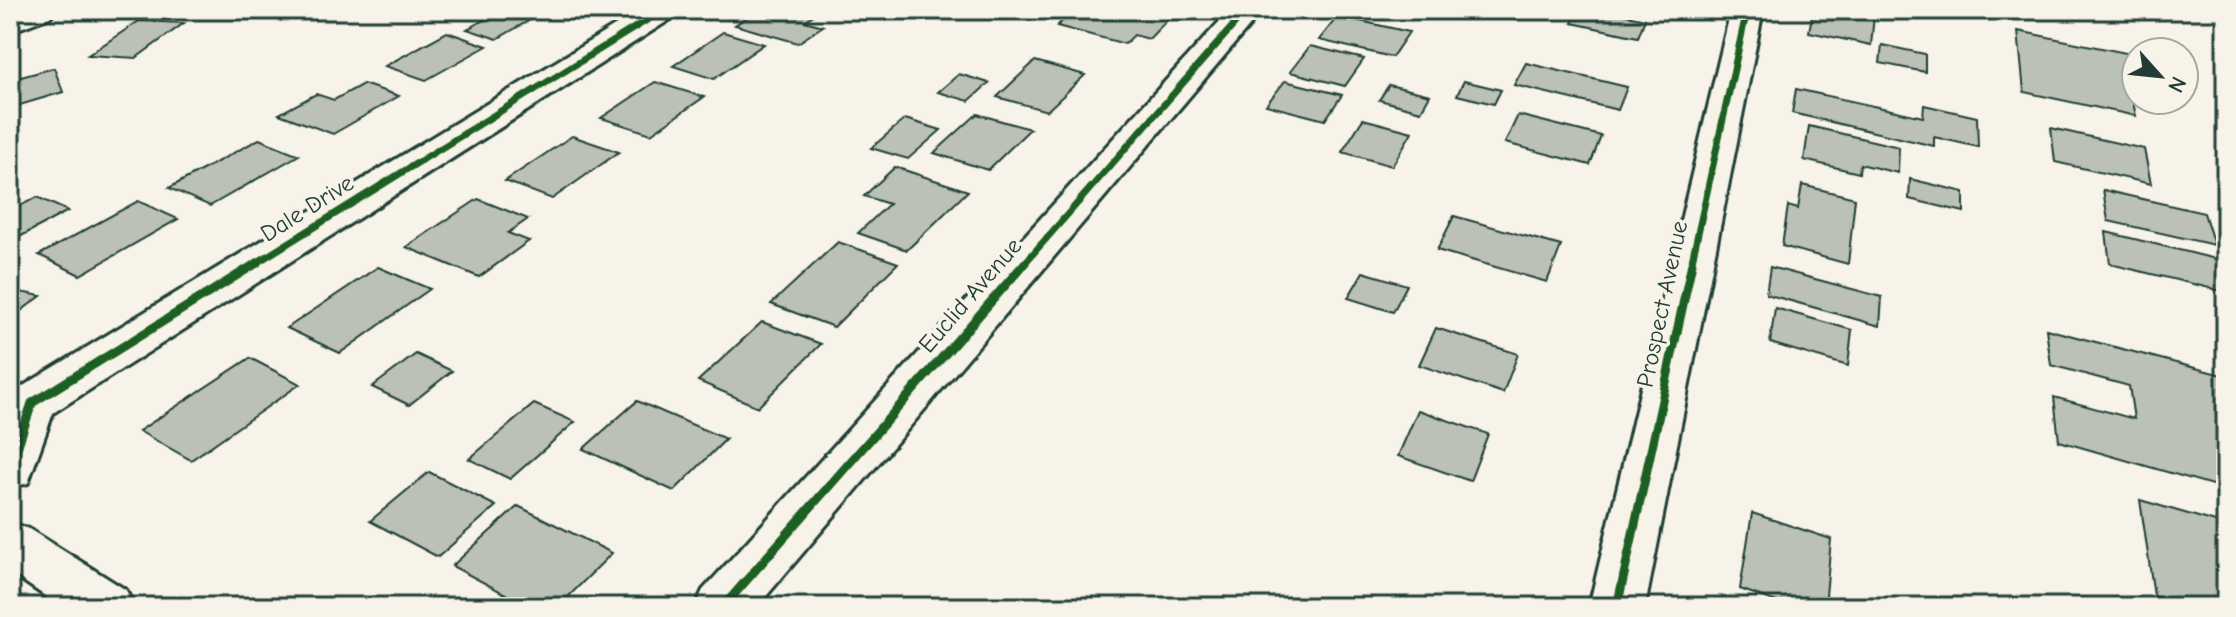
<svg xmlns="http://www.w3.org/2000/svg" width="2236" height="617" font-family="'Comic Neue',sans-serif">
<style>
.building{fill:#bbc1b6;stroke:#1f3d34;stroke-width:2}
.lines{fill:none;stroke-linecap:round;stroke-linejoin:round}
.minor-casing{stroke:#1f3d34;stroke-width:6}
.minor{fill:#f7f3e8;fill-rule:evenodd}
.cycleway-far1-casing{stroke:#f7f3e8;stroke-width:11}
.cycleway-casing{stroke:#f7f3e8;stroke-width:14}
.cycleway-far1{stroke:#1b5e20;stroke-width:7}
.cycleway{stroke:#1b5e20;stroke-width:9}
.labels{text-anchor:middle;dominant-baseline:central;stroke-width:7;stroke-linejoin:round;paint-order:stroke}
.street-label{font-size:24px;fill:#1f3d34;stroke:#f7f3e8}
</style>
<rect width="100%" height="100%" fill="#f7f3e8"/>
<filter id="ink" filterUnits="userSpaceOnUse"><feTurbulence type="fractalNoise" baseFrequency=".0125" numOctaves="2"/><feDisplacementMap in="SourceGraphic" scale="16" xChannelSelector="R" yChannelSelector="G"/><feConvolveMatrix kernelMatrix="1 2 1 2 8 2 1 2 1" color-interpolation-filters="sRGB"/></filter>
<g filter="url(#ink)">
<g class="building">
<path d="M482,10H547L497,39L467,29L495,14Z"/>
<path d="M758,10H820L805,21L823,26L798,43L735,25Z"/>
<path d="M1074,10L1127,13L1141,10L1170,17L1149,39L1134,35L1125,44L1057,26Z"/>
<path d="M1578,10H1604L1645,19L1638,37L1572,23Z"/>
<path d="M1813,10H1845L1874,16L1871,45L1809,32Z"/>
<path d="M1338,16L1409,32L1392,57L1319,40Z"/>
<path d="M139,21L184,23L136,58L88,55Z"/>
<path d="M2018,31L2136,55V89L2130,88L2136,116L2024,92Z"/>
<path d="M447,32L487,46L426,80L385,66Z"/>
<path d="M723,32L764,44L714,79L673,66Z"/>
<path d="M1882,45L1925,54V72L1880,63Z"/>
<path d="M1310,46L1364,59L1345,86L1290,72Z"/>
<path d="M1035,61L1085,75L1047,111L997,97Z"/>
<path d="M1526,63L1627,87L1618,110L1514,85Z"/>
<path d="M54,68L63,92L10,108V80Z"/>
<path d="M959,74L989,83L969,101L938,92Z"/>
<path d="M1285,81L1342,95L1325,120L1266,105Z"/>
<path d="M1464,81L1501,90L1494,104L1457,95Z"/>
<path d="M655,82L704,97L651,134L601,118Z"/>
<path d="M363,84L399,96L333,134L279,114L316,94L334,100Z"/>
<path d="M1389,85L1430,95L1421,111L1379,100Z"/>
<path d="M1796,89L1923,117L1924,105L1977,117L1978,147L1934,137V146L1792,113Z"/>
<path d="M977,114L1030,129L988,170L934,153Z"/>
<path d="M1518,115L1601,136L1590,165L1505,143Z"/>
<path d="M905,119L941,130L908,159L871,148Z"/>
<path d="M1363,119L1412,132L1392,166L1342,152Z"/>
<path d="M1809,126L1899,147L1898,173L1860,164L1859,173L1804,160Z"/>
<path d="M2051,128L2144,149L2151,184L2055,162Z"/>
<path d="M572,136L619,152L552,199L505,181Z"/>
<path d="M259,139L299,155L210,206L169,188Z"/>
<path d="M895,167L968,191L907,250L858,233L889,204L864,196Z"/>
<path d="M1910,179L1964,192V212L1909,199Z"/>
<path d="M1802,185L1855,198L1848,264L1782,246L1788,206L1798,209Z"/>
<path d="M2103,190L2204,213L2214,245L2108,221Z"/>
<path d="M37,197L68,211L10,242V211Z"/>
<path d="M478,199L528,219L508,233L529,241L479,277L406,247Z"/>
<path d="M138,201L178,219L80,275L39,255Z"/>
<path d="M1454,216L1561,246L1547,282L1437,250Z"/>
<path d="M2106,232L2224,261L2226,292L2110,264Z"/>
<path d="M838,242L898,263L834,327L771,304Z"/>
<path d="M378,267L430,289L340,353L287,328Z"/>
<path d="M1770,267L1882,297L1880,326L1766,294Z"/>
<path d="M1363,272L1407,285L1393,312L1348,298Z"/>
<path d="M10,290L41,296L10,319Z"/>
<path d="M1775,308L1852,330L1848,366L1770,343Z"/>
<path d="M762,322L821,344L758,407L698,381Z"/>
<path d="M1436,328L1518,354L1503,393L1419,365Z"/>
<path d="M2046,329L2226,376V489L2059,441L2054,397L2134,419L2129,386L2051,365Z"/>
<path d="M416,354L452,371L409,405L372,387Z"/>
<path d="M250,358L300,384L191,460L139,431Z"/>
<path d="M637,401L726,439L674,491L583,449Z"/>
<path d="M534,404L575,422L510,479L469,459Z"/>
<path d="M1418,410L1488,434L1470,481L1398,456Z"/>
<path d="M429,472L496,506L438,557L370,521Z"/>
<path d="M2140,500L2226,525V607H2189L2154,596Z"/>
<path d="M518,506L612,553L558,607H530L452,566Z"/>
<path d="M1752,513L1831,539L1825,607H1791L1740,589Z"/>
</g>
<g class="lines">
<defs>
<g id="minor">
<path d="M10,10H55L50,17L10,32Z"/>
<path d="M641,10H679L674,17L53,413L28,483L10,488V400L15,391Z"/>
<path d="M1230,10H1263L757,607H695L703,590Z"/>
<path d="M1731,10H1763L1645,607H1589Z"/>
<path d="M10,522L29,529L126,590L134,607H61L10,572Z"/>
</g>
</defs>
<use href="#minor" class="minor-casing"/>
<use href="#minor" class="minor"/>
<defs>
<g id="cycleway-far1">
<path d="M253,265L663,10"/>
<path d="M1023,265L1247,10"/>
<path d="M1691,265L1747,10"/>
</g>
<g id="cycleway">
<path d="M10,469L32,403L257,263"/>
<path d="M723,607L1025,263"/>
<path d="M1617,607L1692,263"/>
</g>
</defs>
<use href="#cycleway-far1" class="cycleway-far1-casing"/>
<use href="#cycleway" class="cycleway-casing"/>
<use href="#cycleway-far1" class="cycleway-far1"/>
<use href="#cycleway" class="cycleway"/>
</g>
</g>
<g class="labels">
<g class="street-label">
<text transform="translate(307 208) rotate(-32)">Dale Drive</text>
<text transform="translate(970 295) rotate(-49)">Euclid Avenue</text>
<text transform="translate(1662 304) rotate(-78)">Prospect Avenue</text>
</g>
</g>
<rect width="2236" height="617" fill="none" stroke="#f7f3e8" stroke-width="40"/>
<rect x="20" y="20" width="2196" height="577" fill="none" stroke="#1f3d34" stroke-width="3" filter="url(#ink)"/>
<g transform="translate(2160 76) rotate(117)"><circle r="38" fill="#f7f3e8" stroke="#a1aaa0" stroke-width="2"/>
<path d="M0-6L14 30L0 20L-14 30Z" fill="#1f3d34"/>
<text y="-12" font-size="22" font-weight="bold" text-anchor="middle" fill="#1f3d34">N</text>
</g>
</svg>
